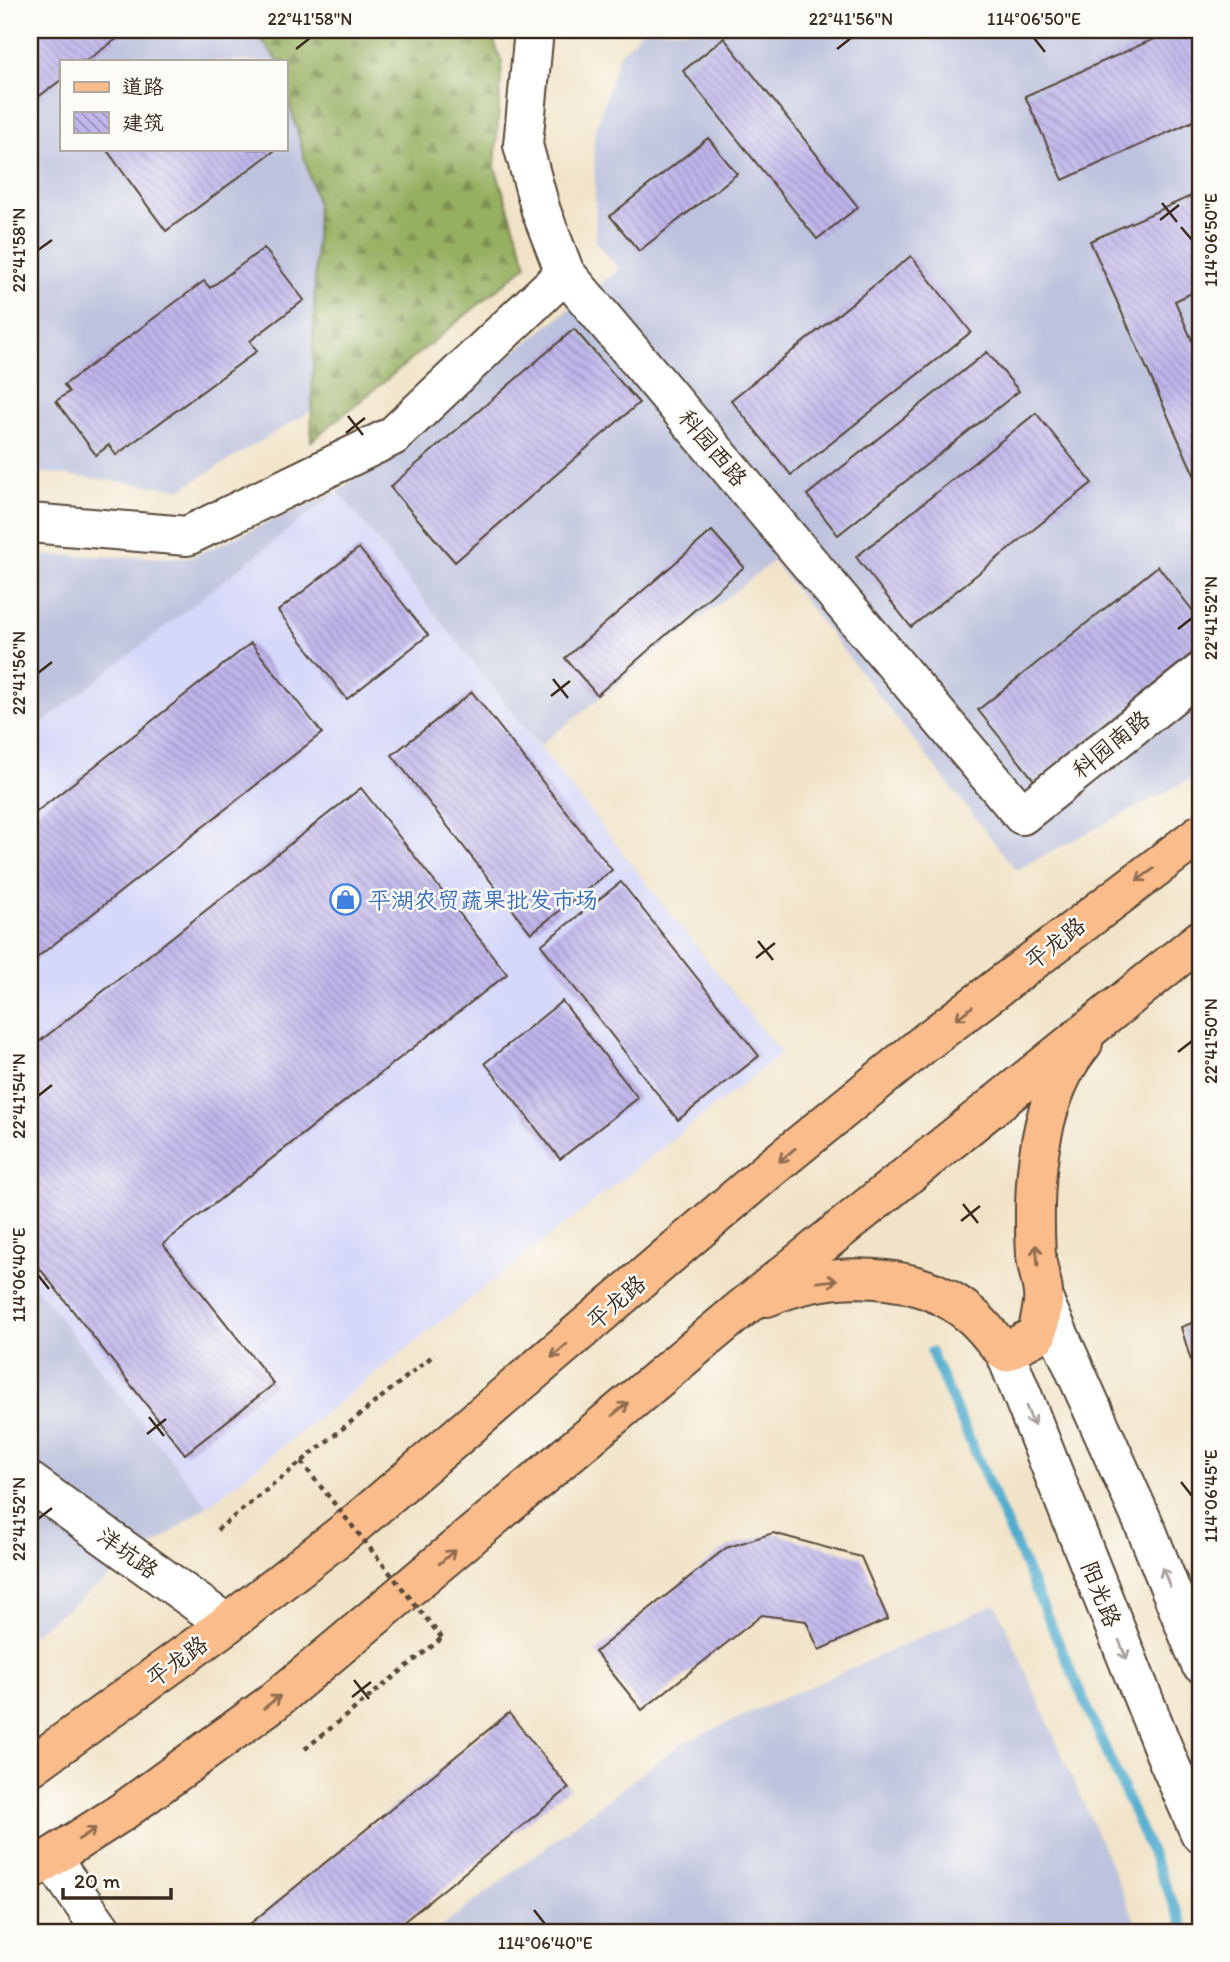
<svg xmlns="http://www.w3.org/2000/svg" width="1230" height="1962" font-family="Itim,'LXGW WenKai TC',sans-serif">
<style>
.built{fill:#d5d8f9}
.industrial{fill:#bdc3de}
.forest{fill:url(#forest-firs);stroke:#686d40;stroke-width:2}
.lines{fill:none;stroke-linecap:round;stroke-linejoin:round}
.stream{stroke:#4faccd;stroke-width:10}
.building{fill:url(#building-back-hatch)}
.minor-casing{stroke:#564637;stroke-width:42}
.major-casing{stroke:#564637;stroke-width:42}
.path{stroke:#564637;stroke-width:4.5;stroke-dasharray:5 5;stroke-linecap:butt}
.minor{stroke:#fff;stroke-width:38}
.major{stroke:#f9bc8a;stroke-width:38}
.path-bridge{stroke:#564637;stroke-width:4.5;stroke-dasharray:5 5;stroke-linecap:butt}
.oneway{stroke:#906c4f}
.oneway2{stroke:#a79f9a}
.ticks{fill:none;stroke:#3b2a1e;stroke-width:2.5}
.labels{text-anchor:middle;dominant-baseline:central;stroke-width:5;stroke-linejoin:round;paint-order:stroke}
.street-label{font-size:23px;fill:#3b2a1e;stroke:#fdfcf7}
.shop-label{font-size:23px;fill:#366cbe;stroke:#fdfcf7;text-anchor:start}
.neatline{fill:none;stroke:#3b2a1e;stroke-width:2.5}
.ticks-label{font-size:18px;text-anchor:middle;fill:#3b2a1e}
</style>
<defs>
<pattern id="forest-firs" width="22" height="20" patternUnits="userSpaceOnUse" patternTransform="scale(1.75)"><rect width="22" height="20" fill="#96b062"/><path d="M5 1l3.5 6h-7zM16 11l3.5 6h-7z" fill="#7c8f50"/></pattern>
<pattern id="building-back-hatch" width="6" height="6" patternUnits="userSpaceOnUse" patternTransform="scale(1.75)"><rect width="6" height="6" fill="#bfb6eb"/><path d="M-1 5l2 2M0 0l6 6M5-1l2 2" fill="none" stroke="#9c94be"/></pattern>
</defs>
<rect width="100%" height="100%" fill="#fdfcf7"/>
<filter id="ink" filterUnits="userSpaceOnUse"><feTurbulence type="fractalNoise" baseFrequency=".0143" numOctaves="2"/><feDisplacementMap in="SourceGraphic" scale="14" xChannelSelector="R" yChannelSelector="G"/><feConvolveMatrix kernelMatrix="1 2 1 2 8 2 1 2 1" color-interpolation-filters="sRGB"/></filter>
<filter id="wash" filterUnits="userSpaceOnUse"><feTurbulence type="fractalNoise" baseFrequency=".00686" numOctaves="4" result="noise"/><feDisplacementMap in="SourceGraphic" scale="28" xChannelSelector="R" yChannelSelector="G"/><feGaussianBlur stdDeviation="1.57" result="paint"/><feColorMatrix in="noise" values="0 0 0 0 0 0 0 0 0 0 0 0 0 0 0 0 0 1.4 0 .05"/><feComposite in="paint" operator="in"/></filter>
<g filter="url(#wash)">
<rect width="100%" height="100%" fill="#f1e3c7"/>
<path class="built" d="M338,491L781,1054L207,1506L30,1280V733Z"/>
<g class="industrial">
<path d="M30,30H254L280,61H61V149H285V70L332,145L326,402L181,489L30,471Z"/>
<path d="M643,30H1200V774L1016,870L773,561L539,746L338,491L30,733V555L189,558L338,491L620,269L596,243L594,136L619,55Z"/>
<path d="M30,1280L207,1506L30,1636Z"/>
<path d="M996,1604L1140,1932H435L680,1744Z"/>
</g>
<path class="forest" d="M254,30H490L502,63L495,167L527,265L311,441L317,203L285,87V61H278Z"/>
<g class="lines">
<path class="stream" d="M931,1352L1186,1932"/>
</g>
<g id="blocks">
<g class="building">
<path d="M30,30H129L86,61H61V80L30,103Z"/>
<path d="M1174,30H1200V118L1063,180L1025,96Z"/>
<path d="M724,38L858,207L817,239L683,71Z"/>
<path d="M708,138L737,174L639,251L610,216Z"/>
<path d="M106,149H272L274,151L166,231Z"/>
<path d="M1200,192V289L1175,301L1200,359V488L1090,241Z"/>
<path d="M264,248L304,300L250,341L257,351L116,455L109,445L96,455L56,401L69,392L64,385L204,281L210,288Z"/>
<path d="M911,256L971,332L791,475L731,400Z"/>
<path d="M574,329L639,403L455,562L390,487Z"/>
<path d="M987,352L1019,391L838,535L807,495Z"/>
<path d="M1036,413L1092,483L911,627L856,557Z"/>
<path d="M712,531L744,567L597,695L565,658Z"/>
<path d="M359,548L428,635L347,699L278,611Z"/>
<path d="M1158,566L1200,620V647L1034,780L978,710Z"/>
<path d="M251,643L322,733L30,963V817Z"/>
<path d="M472,692L612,870L531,933L392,755Z"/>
<path d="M361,788L507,974L163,1244L274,1384L185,1454L30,1256V1049Z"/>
<path d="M621,882L759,1056L678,1120L541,945Z"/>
<path d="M562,1001L638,1098L560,1159L485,1063Z"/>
<path d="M1200,1320V1380L1197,1381L1181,1327Z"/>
<path d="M773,1533L861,1557L888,1619L819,1650L806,1621L762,1615L642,1710L595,1652L726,1548Z"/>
<path d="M509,1713L569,1788L391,1932H240Z"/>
</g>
</g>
</g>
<g filter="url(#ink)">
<use href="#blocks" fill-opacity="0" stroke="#564637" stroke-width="2"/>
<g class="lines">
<defs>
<g id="minor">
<path d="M534,30L523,145L541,211L565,273L1022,815L1200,673"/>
<path d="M30,523L187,536L393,436L565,273"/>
<path d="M1044,1301L1147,1531L1200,1663"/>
<path d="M1005,1352L1167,1758L1200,1833"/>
<path d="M30,1482L227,1624"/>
<path d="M51,1858L103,1932"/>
</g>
<g id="major">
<path d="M767,1297C830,1270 918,1269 972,1316C984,1326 994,1341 1005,1352L1037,1335C1039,1324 1042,1313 1043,1303C1045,1287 1037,1271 1036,1255C1032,1186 1037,1098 1083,1043"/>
<path d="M30,1767L227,1624L355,1524L770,1169L926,1042L1200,834"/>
<path d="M30,1871L122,1812L272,1703L740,1310L1200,940"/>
</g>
</defs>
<use href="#minor" class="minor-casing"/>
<use href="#major" class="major-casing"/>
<g class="path">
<path d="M217,1530L435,1354"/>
<path d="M305,1749L442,1638"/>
</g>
<use href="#minor" class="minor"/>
<use href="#major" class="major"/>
<path class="path-bridge" d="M301,1462L442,1638"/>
</g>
<defs><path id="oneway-shaft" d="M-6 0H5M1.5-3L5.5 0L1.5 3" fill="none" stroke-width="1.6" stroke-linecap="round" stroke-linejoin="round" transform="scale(1.75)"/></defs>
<g class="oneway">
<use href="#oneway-shaft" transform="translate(1145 875) rotate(144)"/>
<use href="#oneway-shaft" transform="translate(964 1013) rotate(142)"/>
<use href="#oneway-shaft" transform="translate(787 1155) rotate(141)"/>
<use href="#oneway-shaft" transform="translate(1037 1255) rotate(-95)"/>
<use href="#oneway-shaft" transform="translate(827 1281) rotate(-6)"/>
<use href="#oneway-shaft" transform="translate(559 1351) rotate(139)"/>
<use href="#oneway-shaft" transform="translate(620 1409) rotate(-40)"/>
<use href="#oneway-shaft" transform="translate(447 1557) rotate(-41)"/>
<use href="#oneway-shaft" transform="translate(272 1702) rotate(-38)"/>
<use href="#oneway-shaft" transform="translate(87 1834) rotate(-33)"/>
</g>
<g class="oneway2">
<use href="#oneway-shaft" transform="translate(1030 1416) rotate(68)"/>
<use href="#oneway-shaft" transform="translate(1166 1577) rotate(-112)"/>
<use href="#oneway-shaft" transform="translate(1123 1650) rotate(68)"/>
</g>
</g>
<path class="ticks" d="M1034,38L1045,52M296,49L310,38M837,49L851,38M1162,203L1177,222M1160,220L1179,205M1181,227L1192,240M38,250L52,240M348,416L363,435M346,433L365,418M1178,629L1192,618M38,673L52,662M553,679L568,698M551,696L570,681M758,941L773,960M756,958L775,943M1178,1052L1192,1041M38,1096L52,1085M963,1204L978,1223M961,1221L980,1206M38,1275L49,1289M149,1417L164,1436M147,1434L166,1419M1181,1482L1192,1496M38,1519L52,1508M354,1680L369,1699M352,1697L371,1682M534,1910L545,1924"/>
<defs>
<symbol id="shop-ring" viewBox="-11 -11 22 22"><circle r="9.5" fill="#fdfcf7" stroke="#3f7fe0" stroke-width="1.5"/><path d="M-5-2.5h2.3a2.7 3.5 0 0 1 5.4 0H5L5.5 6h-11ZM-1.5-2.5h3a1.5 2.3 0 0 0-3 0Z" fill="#3f7fe0"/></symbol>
</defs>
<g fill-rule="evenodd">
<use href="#shop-ring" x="328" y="882" width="35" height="35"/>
</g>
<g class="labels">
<g class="street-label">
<text transform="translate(713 448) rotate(50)">科园西路</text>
<text transform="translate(1111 744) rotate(-39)">科园南路</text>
<text transform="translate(1055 943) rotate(-38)">平龙路</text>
<text transform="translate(616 1302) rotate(-41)">平龙路</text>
<text transform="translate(128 1553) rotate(36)">洋坑路</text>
<text transform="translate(1101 1594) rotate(68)">阳光路</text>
<text transform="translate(177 1661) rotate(-36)">平龙路</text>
</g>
<g class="shop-label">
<text x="368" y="900">平湖农贸蔬果批发市场</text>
</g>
</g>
<rect width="1230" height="1962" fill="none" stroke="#fdfcf7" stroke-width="77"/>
<rect x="60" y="60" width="228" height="91" fill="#fdfcf7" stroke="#afa8a0" stroke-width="2"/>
<rect x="74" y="82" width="35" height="10" fill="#f9bc8a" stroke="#afa8a0" stroke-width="2"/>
<text x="122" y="94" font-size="21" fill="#3b2a1e">道路</text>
<rect x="74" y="112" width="35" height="21" fill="url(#building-back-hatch)" stroke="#afa8a0" stroke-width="2"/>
<text x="122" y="130" font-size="21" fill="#3b2a1e">建筑</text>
<path d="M63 1888v10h108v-10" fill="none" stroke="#3b2a1e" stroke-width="3.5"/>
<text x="74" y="1888" font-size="21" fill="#3b2a1e" stroke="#fdfcf7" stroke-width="5" paint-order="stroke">20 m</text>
<rect x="38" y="38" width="1154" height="1886" class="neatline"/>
<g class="ticks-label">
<text x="310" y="25">22°41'58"N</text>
<text x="851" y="25">22°41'56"N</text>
<text x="1034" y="25">114°06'50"E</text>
<text transform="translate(1211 240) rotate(-90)" y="6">114°06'50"E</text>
<text transform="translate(19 250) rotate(-90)" y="6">22°41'58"N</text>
<text transform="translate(1211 618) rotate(-90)" y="6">22°41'52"N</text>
<text transform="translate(19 673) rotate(-90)" y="6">22°41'56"N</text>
<text transform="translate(1211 1041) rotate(-90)" y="6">22°41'50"N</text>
<text transform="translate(19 1096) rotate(-90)" y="6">22°41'54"N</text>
<text transform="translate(19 1275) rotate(-90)" y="6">114°06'40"E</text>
<text transform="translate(1211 1496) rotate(-90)" y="6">114°06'45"E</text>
<text transform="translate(19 1519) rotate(-90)" y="6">22°41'52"N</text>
<text x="545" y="1949">114°06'40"E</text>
</g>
</svg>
